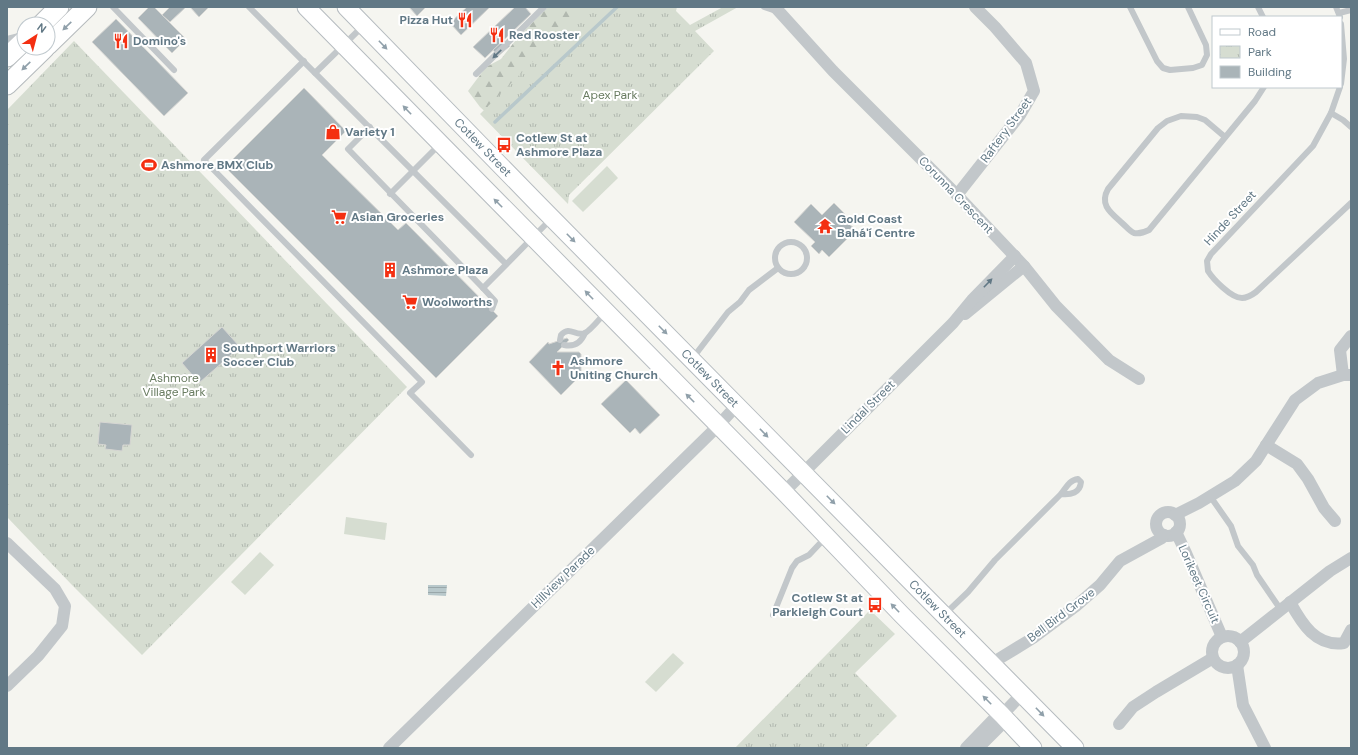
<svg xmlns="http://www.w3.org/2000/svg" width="1358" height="755" font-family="'DM Sans',sans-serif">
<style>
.grass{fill:#d6ddd1}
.forest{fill:url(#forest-firs)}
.park{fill:url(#park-tufts)}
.water{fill:url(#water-rules)}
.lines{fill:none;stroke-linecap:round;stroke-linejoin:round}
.stream{stroke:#b8c8cb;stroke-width:3.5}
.building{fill:#aab4b8;stroke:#d6d6d3}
.secondary-casing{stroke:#b6bcc0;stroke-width:19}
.primary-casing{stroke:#b5babd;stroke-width:21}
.service{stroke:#c2c7ca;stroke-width:6}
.minor{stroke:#c2c7ca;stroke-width:12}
.secondary{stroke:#fff;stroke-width:17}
.primary{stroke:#fff;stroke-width:19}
.oneway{fill:#90a0aa}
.oneway2{fill:#617885}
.labels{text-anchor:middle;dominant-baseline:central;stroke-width:4;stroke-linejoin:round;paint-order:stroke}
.poi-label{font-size:12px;font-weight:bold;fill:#617885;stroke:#fff;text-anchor:start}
.park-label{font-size:12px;fill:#687b60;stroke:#fff}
.street-label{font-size:12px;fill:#617885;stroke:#fff}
</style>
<defs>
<pattern id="forest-firs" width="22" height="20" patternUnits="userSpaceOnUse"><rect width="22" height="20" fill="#d6ddd1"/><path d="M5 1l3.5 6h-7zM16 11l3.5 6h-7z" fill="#b1b8af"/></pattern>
<pattern id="park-tufts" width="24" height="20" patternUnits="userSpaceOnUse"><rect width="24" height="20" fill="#d6ddd1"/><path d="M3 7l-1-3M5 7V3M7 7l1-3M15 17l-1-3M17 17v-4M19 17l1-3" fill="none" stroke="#b1b8af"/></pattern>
<pattern id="water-rules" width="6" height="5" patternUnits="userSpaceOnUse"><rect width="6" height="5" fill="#b8c8cb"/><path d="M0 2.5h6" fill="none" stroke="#99a7aa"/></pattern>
</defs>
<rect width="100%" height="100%" fill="#f5f5f0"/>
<g class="grass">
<path d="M607,166L618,178L583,212L572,201Z"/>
<path d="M346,517L387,523L385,540L344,534Z"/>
<path d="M260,552L274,565L245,595L231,582Z"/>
<path d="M673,653L684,663L656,692L645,682Z"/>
</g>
<path class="forest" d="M548,7H677L676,11L672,13L502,127L480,107L468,91L486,67L501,59L519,36Z"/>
<g class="park">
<path d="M588,7H672L690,25L723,7H738L695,31L714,51L569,195L568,204L480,114Z"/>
<path d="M74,41L407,387L142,655L72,585L7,517V110Z"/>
<path d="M870,610L895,634L855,673L897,716L865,748H735Z"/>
</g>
<path class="water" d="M428,585H447L446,596L428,595Z"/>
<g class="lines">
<path class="stream" d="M495,122L617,7"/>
</g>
<g class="building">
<path d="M149,7H154L186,39L172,53L138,18Z"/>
<path d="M170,7H186L170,22L162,15Z"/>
<path d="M190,7H209L199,17Z"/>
<path d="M409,7H426L417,16Z"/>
<path d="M467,7H490L461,35L450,23Z"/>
<path d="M515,7H525L531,14L485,58L473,47Z"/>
<path d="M116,19L188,93L164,116L92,42Z"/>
<path d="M504,40L510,46L498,56L493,50Z"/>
<path d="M304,88L346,131L322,155L398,230L406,223L498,316L436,378L225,167Z"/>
<path d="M834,203L851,220L848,223L856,230L829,257L822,250L819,254L811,246L815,242L794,222L811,204L822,215Z"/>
<path d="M222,327L240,347L199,383L182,363Z"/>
<path d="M567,338L569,340L557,352H579L581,354V375L561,395L529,362L548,342L549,344Z"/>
<path d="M626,380L660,415L640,434L635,428L630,433L601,404Z"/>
<path d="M100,422L132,425L130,445H123L122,451L105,449L106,445L98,444Z"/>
</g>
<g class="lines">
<defs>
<g id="secondary">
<path d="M306,7L784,492L902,615L1002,715L1033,748"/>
<path id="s1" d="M346,7L539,205L1075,748"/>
</g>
<g id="primary">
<path d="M42,24L59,7"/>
<path d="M48,45L87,7"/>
<path d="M7,57L24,41"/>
<path d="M7,85L45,48"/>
</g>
</defs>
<use href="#secondary" class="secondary-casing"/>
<use href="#primary" class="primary-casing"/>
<g class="service">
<path d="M113,7L174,70"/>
<path d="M249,7L506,264"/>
<path d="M764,7L776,11"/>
<path d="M1130,7L1157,61L1163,68L1170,70L1193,68L1202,65L1207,55L1206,45L1188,7"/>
<path d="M1258,7L1263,17"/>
<path d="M1336,7L1340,17"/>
<path d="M1339,13L1351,10"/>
<path d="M1341,24L1344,59L1341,84"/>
<path d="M7,39L23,35"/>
<path d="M304,61L204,160L422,382L410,393L471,455"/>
<path d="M315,73L363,26"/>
<path d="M476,74L544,7"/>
<path d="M1340,87L1331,113L1313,146L1211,254L1207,261L1208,271C1213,279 1231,298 1242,298C1247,298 1252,295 1256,292L1351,203"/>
<path d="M1331,113L1343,120L1351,127"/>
<path d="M370,127L348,149L483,288L495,301L492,309"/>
<path d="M1225,137L1205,120L1197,117L1181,116L1167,121L1158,128L1108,189C1099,205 1111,213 1122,223C1126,226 1129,231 1134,233C1139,234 1145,232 1149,230L1255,101L1264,87"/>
<path d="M390,194L440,144"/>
<circle cx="791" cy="258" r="16"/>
<path d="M483,288L551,219"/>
<path d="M560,340L561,335C570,325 575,337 585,333C591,330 601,317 606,312"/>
<path d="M564,345C574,347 581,343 585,333"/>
<path d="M692,359L728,312L740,302L749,290L778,268"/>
<path d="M1210,496L1231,526L1238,546L1253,565L1257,575L1281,610"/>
<path d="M945,614L968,592L995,560L1061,494C1066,488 1069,480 1078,479L1081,482C1080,493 1071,495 1061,494"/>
<path d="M773,615L792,568L797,561L809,555L826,537"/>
</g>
<g class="minor">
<path d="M775,7L833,71L957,195L1024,266L1056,306L1109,360L1139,379"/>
<path d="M957,195L1020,115L1034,91L1026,63L995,27L975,7"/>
<path d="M965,314L1024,266"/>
<path d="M1343,375L1340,350L1351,336"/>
<path d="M1266,445L1297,464L1308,479L1324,508L1335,521"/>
<path d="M784,492L953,323L972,300L1015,256"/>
<circle cx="1168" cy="524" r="12"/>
<path d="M1175,515L1199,503L1235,481L1256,461L1295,400L1318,383L1343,375H1351"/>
<path d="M1176,532L1186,553L1222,637"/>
<path d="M7,543L55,589L65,606L62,626L38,656L7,686"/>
<path d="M1290,602C1302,624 1316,647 1344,643L1351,630"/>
<circle cx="1228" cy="652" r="16"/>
<path d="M1240,642L1330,571L1351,558"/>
<path d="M992,663L1033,638L1076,606L1100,585L1120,561L1162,538L1164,535"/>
<path d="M1237,665L1243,705L1265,748"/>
<path d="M1119,724L1133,707L1156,692L1213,658"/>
<path d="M389,748L718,426L737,405"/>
<path d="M966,748L994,719L1002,715L1022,694"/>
<path d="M978,748L1000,726L1002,715"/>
</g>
<use href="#secondary" class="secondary"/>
<use href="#primary" class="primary"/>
</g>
<defs><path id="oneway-solid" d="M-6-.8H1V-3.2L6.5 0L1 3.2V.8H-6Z"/></defs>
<g class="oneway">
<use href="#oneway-solid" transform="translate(67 26) rotate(136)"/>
<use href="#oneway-solid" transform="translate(383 45) rotate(46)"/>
<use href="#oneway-solid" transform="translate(26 66) rotate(136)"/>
<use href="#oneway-solid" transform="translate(407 110) rotate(-134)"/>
<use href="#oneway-solid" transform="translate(498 203) rotate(-135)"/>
<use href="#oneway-solid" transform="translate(571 238) rotate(45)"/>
<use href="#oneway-solid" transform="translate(589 295) rotate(-134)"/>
<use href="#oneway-solid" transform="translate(663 330) rotate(45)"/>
<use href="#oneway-solid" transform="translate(690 398) rotate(-135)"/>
<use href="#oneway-solid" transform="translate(764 433) rotate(46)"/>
<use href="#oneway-solid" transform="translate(831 500) rotate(45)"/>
<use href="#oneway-solid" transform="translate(895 608) rotate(-134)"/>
<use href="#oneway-solid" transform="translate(987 700) rotate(-135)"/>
<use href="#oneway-solid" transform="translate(1040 712) rotate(46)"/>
</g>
<g class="oneway2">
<use href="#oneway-solid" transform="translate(497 54) rotate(136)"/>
<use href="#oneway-solid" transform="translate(988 283) rotate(-46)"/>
</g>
<defs>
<symbol id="restaurant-bare" viewBox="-9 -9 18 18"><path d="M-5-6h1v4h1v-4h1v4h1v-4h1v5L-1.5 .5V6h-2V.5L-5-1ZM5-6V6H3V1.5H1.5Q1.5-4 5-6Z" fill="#f42f11" stroke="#fff" stroke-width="2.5" paint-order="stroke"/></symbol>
<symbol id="shop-bare" viewBox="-9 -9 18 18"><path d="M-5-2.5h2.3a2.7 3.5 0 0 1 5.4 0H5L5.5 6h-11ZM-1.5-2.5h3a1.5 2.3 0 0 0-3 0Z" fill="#f42f11" stroke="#fff" stroke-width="2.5" paint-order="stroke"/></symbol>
<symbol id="bus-bare" viewBox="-9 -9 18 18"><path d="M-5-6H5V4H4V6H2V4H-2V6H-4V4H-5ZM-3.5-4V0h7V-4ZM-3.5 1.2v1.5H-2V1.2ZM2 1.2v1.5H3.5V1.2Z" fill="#f42f11" stroke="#fff" stroke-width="2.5" paint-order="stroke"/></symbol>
<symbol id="stadium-bare" viewBox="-9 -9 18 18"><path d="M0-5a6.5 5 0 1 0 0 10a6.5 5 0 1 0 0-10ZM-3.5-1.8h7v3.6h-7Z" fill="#f42f11" stroke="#fff" stroke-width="2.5" paint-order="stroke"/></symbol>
<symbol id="supermarket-bare" viewBox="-9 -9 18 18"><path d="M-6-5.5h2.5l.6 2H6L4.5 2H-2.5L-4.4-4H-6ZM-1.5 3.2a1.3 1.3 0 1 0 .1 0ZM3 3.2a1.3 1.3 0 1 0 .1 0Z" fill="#f42f11" stroke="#fff" stroke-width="2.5" paint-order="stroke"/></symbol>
<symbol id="temple-bare" viewBox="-9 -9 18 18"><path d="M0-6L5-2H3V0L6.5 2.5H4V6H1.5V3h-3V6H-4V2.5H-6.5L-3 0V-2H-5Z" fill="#f42f11" stroke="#fff" stroke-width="2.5" paint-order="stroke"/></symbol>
<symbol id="building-bare" viewBox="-9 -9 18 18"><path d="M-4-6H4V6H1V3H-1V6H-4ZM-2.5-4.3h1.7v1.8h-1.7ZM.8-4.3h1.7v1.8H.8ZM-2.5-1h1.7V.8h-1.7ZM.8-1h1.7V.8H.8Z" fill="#f42f11" stroke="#fff" stroke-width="2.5" paint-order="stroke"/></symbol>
<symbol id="church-bare" viewBox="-9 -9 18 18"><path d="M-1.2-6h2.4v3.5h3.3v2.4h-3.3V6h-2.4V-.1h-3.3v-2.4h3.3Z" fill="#f42f11" stroke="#fff" stroke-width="2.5" paint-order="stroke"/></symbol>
</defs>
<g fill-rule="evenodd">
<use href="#restaurant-bare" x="454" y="9" width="22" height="22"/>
<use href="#restaurant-bare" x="486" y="24" width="22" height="22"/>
<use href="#restaurant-bare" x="110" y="30" width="22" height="22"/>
<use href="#shop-bare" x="322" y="121" width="22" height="22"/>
<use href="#bus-bare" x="493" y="134" width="22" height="22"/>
<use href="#stadium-bare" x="138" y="154" width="22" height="22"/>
<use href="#supermarket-bare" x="328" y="206" width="22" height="22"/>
<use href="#temple-bare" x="814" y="215" width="22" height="22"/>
<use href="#building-bare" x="379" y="259" width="22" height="22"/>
<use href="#supermarket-bare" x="399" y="291" width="22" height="22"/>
<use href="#building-bare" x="200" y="344" width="22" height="22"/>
<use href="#church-bare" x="547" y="357" width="22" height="22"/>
<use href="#bus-bare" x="864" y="594" width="22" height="22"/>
</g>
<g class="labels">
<g class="poi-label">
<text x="453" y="20" text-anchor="end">Pizza Hut</text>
<text x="509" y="35">Red Rooster</text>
<text x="133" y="41">Domino's</text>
<text x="345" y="132">Variety 1</text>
<text x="516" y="138">Cotlew St at<tspan x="516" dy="14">Ashmore Plaza</tspan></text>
<text x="161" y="165">Ashmore BMX Club</text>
<text x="351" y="217">Asian Groceries</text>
<text x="837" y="219">Gold Coast<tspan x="837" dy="14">Bahá'í Centre</tspan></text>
<text x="402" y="270">Ashmore Plaza</text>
<text x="422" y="302">Woolworths</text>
<text x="223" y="348">Southport Warriors<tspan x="223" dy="14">Soccer Club</tspan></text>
<text x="570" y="361">Ashmore<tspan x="570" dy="14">Uniting Church</tspan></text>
<text x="863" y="598" text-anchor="end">Cotlew St at<tspan x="863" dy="14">Parkleigh Court</tspan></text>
</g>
<g class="park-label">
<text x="610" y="95">Apex Park</text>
<text x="174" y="378">Ashmore<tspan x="174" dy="14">Village Park</tspan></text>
</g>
<g class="street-label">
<text transform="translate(1006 130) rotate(-54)">Raftery Street</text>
<text stroke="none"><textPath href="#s1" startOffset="196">Cotlew Street</textPath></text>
<text transform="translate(956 195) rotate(46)">Corunna Crescent</text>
<text transform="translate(1230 218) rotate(-47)">Hinde Street</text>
<text stroke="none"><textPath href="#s1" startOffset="520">Cotlew Street</textPath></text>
<text transform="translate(868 407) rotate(-45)">Lindal Street</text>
<text transform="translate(563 577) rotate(-44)">Hillview Parade</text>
<text transform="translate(1199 584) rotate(66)">Lorikeet Circuit</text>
<text stroke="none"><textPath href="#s1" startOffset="844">Cotlew Street</textPath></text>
<text transform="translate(1061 615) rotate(-37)">Bell Bird Grove</text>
</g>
</g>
<rect width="1358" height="755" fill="none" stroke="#617885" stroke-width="16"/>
<rect x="1212" y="16" width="130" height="72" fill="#ffffff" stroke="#c0c9ce"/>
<rect x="1220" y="29" width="20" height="6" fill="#ffffff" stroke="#c0c9ce"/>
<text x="1248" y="36" font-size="12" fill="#617885">Road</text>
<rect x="1220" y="46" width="20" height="12" fill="url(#park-tufts)" stroke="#c0c9ce"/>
<text x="1248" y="56" font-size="12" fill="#617885">Park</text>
<rect x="1220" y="66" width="20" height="12" fill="#aab4b8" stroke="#c0c9ce"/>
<text x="1248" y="76" font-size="12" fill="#617885">Building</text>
<g transform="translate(36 36) rotate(36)"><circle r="19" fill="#ffffff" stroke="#c0c9ce"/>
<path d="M0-3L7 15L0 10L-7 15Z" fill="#f42f11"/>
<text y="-6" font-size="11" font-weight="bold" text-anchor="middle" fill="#617885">N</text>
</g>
</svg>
